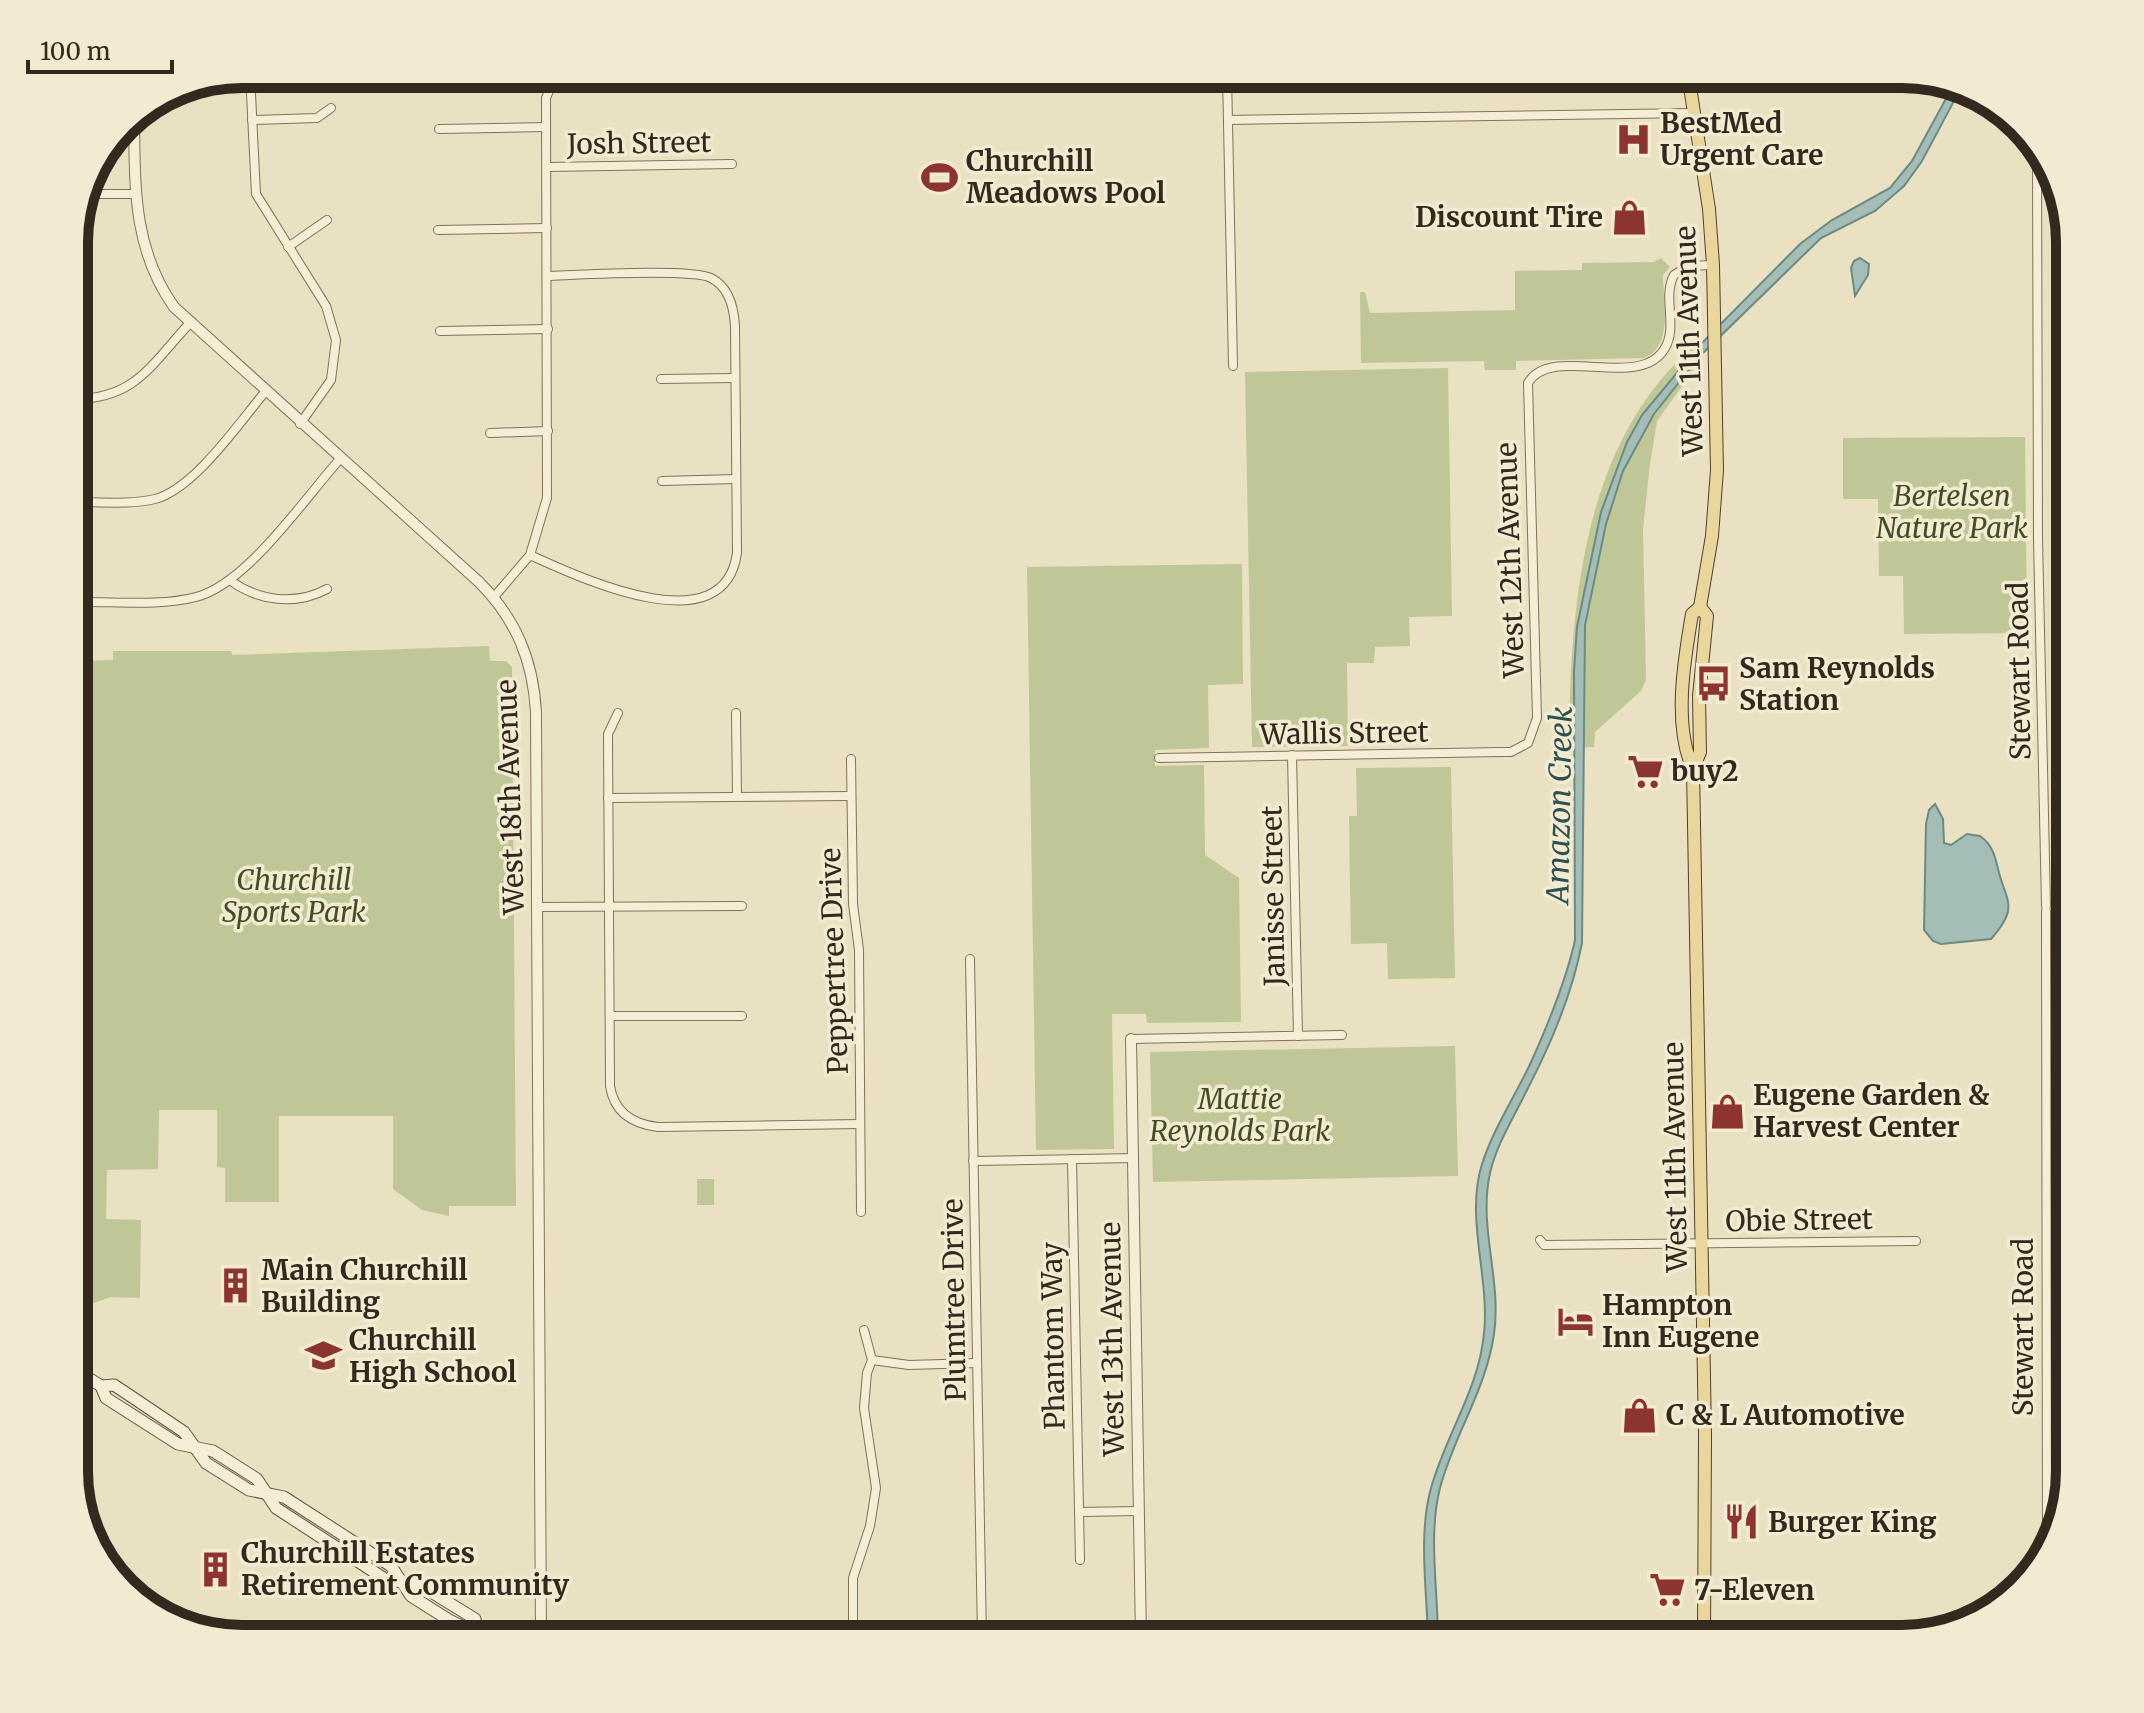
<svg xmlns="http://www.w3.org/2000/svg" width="2144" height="1713" font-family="Merriweather,serif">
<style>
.green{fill:#bfc797}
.water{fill:#a4bdb7;stroke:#6c8a84;stroke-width:2}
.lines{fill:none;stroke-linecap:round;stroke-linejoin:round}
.minor-casing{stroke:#82725b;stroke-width:10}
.tertiary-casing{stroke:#82725b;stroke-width:12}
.secondary-casing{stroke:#64533e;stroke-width:13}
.primary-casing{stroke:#50402f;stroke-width:14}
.minor{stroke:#f5edd5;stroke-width:8}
.tertiary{stroke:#f5edd5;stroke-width:10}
.secondary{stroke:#f5edd5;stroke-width:11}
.primary{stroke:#ead69d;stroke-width:12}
.labels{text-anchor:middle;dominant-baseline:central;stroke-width:7;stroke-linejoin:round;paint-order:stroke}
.poi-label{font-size:28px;font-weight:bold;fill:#33291e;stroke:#f2ead1;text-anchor:start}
.street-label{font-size:28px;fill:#33291e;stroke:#f2ead1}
.park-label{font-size:28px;font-style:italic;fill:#424e26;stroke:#f2ead1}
.water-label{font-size:30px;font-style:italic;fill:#2e5251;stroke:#f2ead1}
.rim{fill:none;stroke:#33291e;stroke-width:10}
</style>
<rect width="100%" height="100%" fill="#eae0c2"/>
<g class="green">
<path d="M2053,168L2070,242V892H2053Z"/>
<path d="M1661,258L1670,267L1663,275C1663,301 1674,346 1644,358L1516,361V370H1485L1484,361L1361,363L1360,292H1365L1370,313L1515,310V271L1582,270V263L1653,262Z"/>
<path d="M1693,347V371L1657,421L1650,464L1643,529L1646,680L1641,691L1595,732L1594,747L1569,748C1570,610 1581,444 1693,347Z"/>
<path d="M1448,368L1452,616L1409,617L1410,646L1375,647L1374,663H1347L1348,746L1252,747L1245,372Z"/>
<path d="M2025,437L2027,633L1904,634L1903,576H1879L1878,499H1843V438Z"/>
<path d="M1242,564L1243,684L1208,685L1209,748L1155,750V766L1204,765L1205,855L1239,878L1241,1022L1147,1023L1146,1014H1112L1114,1149L1036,1150L1027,567Z"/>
<path d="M489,646L490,661H506L512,667L516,1206H449V1216L422,1210L393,1189V1116H279V1202H225V1168L217,1167V1110H159L158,1169L107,1170L106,1219L141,1220L140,1298L111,1297L74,1310V651H83L84,661L113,660V651H231L232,655Z"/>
<path d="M1451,767L1455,978L1388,979L1387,943L1351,944L1349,816H1357L1356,768Z"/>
<path d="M2054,986H2070V1365H2056L2051,1165L2056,1164Z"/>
<path d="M1455,1046L1458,1176L1153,1182L1150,1052Z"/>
<rect x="697" y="1179" width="17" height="26"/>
</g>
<g class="water">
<path d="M1954,84L1962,86L1922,161L1904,186L1875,211L1821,238L1700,356L1654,414L1623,471L1606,524L1585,625L1582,943C1572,995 1551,1044 1527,1090C1514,1117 1497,1143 1490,1173C1478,1228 1502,1280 1494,1334C1486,1390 1454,1435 1440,1488C1428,1535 1438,1591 1438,1639H1428C1427,1590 1418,1535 1431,1488C1446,1434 1479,1389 1484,1333C1490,1278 1465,1218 1482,1164C1494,1127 1516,1095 1532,1060C1549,1022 1566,981 1575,940L1574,671L1577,627L1601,512L1627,442L1642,415L1700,345L1800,244L1832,220L1890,188L1912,161Z"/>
<path d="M1860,258L1869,264L1868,275L1855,296L1851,268L1854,261Z"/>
<path d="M1935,804L1943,819L1944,843L1951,845L1967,834L1980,836C1992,844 1995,856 1998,869C2006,902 2020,906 1991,939L1941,944L1933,941L1924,930L1926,824L1929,810Z"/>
</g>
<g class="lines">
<defs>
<g id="minor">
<path d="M250,74L256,194L326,306L336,340L331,380L300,424"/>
<path d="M1227,74L1233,366"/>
<path d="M252,120L317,118L331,108"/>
<path d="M1228,120L1694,113"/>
<path d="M439,129L546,127"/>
<path d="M2037,147L2038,539L2046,906"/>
<path d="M547,167L732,164"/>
<path d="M84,194H135"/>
<path d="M438,230L547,228"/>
<path d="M288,247L327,220"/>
<path d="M440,331L548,329"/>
<path d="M661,379L735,378"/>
<path d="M74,399C135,399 151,365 189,324"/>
<path d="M490,433L548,431"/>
<path d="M662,481L736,479"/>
<path d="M74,502C100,502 130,505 155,499C194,489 239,423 265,392"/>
<path d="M530,555C577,576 724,647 737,553L735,326C734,308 729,287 711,278C691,268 577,275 547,276"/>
<path d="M231,581C259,601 295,606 327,589"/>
<path d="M494,597L530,555L547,498L546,98L556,74"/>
<path d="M74,602C113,601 158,607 196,597C247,584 304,499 340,459"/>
<path d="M618,713L608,734L610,1086C614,1112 632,1124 658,1127L860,1124"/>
<path d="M736,713L737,796"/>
<path d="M1292,755L1298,1036"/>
<path d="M1159,758L1501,752H1511L1528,743L1537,718L1528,383C1551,343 1640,392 1665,348C1678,326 1662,297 1674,275L1688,266L1713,265"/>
<path d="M851,759L853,904L859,950L861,1212"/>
<path d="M608,798L851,796"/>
<path d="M537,907L742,906"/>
<path d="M2046,911L2047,1550"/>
<path d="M970,959L982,1639"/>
<path d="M610,1016H742"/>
<path d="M1131,1039L1342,1035"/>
<path d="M1072,1159L1080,1560"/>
<path d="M973,1161L1133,1158"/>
<path d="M1540,1240L1544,1245L1916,1241"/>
<path d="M872,1360L909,1365L977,1363"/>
<path d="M74,1394L85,1376"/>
<path d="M1079,1512L1139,1511"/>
<path d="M853,1639V1578L870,1526L876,1488L864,1408L867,1373L872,1360L864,1330"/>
</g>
<g id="tertiary">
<path d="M134,114C135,184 132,248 174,307L479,582C516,619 533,660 536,712L541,1639"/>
<path d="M1131,1039L1141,1639"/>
<path d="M1704,1639L1916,1636"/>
</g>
<g id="secondary">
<path d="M74,1369L101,1386L114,1385L135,1399L184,1432L206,1463L249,1490L284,1497L391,1566L411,1596L449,1620L489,1639"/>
<path d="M101,1386L106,1398L178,1444L213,1451L257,1479L276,1508L385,1579L420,1585L475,1619L478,1633"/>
<path d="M1361,1639H1704"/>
</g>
<g id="primary">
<path d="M1688,74L1709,209L1713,265L1717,470L1712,536L1700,607L1692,614C1684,661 1673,725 1693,769L1705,1434L1704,1639"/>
<path d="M1693,769L1700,752L1699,696L1707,616L1700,607"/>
</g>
</defs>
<use href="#minor" class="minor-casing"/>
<use href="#tertiary" class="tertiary-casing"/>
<use href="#secondary" class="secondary-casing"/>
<use href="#primary" class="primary-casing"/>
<use href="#minor" class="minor"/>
<use href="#tertiary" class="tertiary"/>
<use href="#secondary" class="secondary"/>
<use href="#primary" class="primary"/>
</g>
<defs>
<symbol id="hospital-bare" viewBox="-9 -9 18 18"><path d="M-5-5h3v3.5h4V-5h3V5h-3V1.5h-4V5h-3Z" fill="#8c3430" stroke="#f2ead1" stroke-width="2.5" paint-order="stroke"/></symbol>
<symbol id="stadium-bare" viewBox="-9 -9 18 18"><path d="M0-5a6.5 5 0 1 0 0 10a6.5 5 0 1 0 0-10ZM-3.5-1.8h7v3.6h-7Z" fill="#8c3430" stroke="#f2ead1" stroke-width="2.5" paint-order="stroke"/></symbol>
<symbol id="shop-bare" viewBox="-9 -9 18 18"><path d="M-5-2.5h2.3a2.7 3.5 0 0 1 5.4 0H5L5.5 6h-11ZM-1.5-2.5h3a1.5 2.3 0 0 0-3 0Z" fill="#8c3430" stroke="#f2ead1" stroke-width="2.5" paint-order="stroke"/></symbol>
<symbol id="bus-bare" viewBox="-9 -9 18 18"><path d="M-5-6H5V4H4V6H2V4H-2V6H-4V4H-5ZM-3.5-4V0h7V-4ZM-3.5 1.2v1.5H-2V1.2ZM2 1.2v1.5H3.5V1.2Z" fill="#8c3430" stroke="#f2ead1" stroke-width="2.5" paint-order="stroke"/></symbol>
<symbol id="supermarket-bare" viewBox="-9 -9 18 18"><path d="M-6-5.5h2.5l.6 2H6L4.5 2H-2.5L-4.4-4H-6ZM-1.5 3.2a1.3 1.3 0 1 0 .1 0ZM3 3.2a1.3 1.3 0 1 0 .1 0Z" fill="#8c3430" stroke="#f2ead1" stroke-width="2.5" paint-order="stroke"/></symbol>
<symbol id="building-bare" viewBox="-9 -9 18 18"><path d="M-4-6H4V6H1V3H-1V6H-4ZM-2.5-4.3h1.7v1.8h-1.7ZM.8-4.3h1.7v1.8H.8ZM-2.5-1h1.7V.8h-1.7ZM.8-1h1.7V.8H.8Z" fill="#8c3430" stroke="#f2ead1" stroke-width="2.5" paint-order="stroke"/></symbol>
<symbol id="hotel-bare" viewBox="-9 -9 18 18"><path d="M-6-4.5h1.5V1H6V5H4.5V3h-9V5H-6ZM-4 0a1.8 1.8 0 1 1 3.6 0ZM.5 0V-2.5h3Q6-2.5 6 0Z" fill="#8c3430" stroke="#f2ead1" stroke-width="2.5" paint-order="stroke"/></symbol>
<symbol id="school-bare" viewBox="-9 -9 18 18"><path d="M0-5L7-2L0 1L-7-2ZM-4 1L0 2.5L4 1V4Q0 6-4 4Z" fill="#8c3430" stroke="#f2ead1" stroke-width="2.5" paint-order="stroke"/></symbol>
<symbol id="restaurant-bare" viewBox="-9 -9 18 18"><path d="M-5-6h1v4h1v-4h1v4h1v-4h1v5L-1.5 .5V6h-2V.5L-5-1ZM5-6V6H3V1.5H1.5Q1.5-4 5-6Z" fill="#8c3430" stroke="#f2ead1" stroke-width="2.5" paint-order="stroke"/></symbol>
</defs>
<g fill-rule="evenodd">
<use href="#hospital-bare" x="1608" y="114" width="51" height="51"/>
<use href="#stadium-bare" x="914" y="152" width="51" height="51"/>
<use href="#shop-bare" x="1604" y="192" width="51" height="51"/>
<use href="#bus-bare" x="1688" y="658" width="51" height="51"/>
<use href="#supermarket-bare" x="1620" y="746" width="51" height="51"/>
<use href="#shop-bare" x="1702" y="1086" width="51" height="51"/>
<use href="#building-bare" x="210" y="1260" width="51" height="51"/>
<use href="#hotel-bare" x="1550" y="1296" width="51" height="51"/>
<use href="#school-bare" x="298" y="1330" width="51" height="51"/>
<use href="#shop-bare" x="1614" y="1390" width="51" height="51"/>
<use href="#restaurant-bare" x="1716" y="1496" width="51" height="51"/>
<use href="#building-bare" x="190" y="1544" width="51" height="51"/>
<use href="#supermarket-bare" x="1642" y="1564" width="51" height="51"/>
</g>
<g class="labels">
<g class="poi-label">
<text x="1660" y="123">BestMed<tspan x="1660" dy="32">Urgent Care</tspan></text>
<text x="966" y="161">Churchill<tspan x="966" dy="32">Meadows Pool</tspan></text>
<text x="1603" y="217" text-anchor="end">Discount Tire</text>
<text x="1739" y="668">Sam Reynolds<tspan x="1739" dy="32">Station</tspan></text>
<text x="1671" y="771">buy2</text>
<text x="1753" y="1095">Eugene Garden &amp;<tspan x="1753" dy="32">Harvest Center</tspan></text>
<text x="261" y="1270">Main Churchill<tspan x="261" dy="32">Building</tspan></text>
<text x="1602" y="1305">Hampton<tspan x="1602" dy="32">Inn Eugene</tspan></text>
<text x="349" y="1340">Churchill<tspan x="349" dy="32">High School</tspan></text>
<text x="1666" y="1415">C &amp; L Automotive</text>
<text x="1768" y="1522">Burger King</text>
<text x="241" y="1553">Churchill Estates<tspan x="241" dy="32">Retirement Community</tspan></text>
<text x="1694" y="1590">7-Eleven</text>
</g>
<g class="street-label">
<text transform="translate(639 143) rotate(-1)">Josh Street</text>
<text transform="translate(1689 341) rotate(-92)">West 11th Avenue</text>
<text transform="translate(1510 560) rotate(-92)">West 12th Avenue</text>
<text transform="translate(2019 671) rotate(-91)">Stewart Road</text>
<text transform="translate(1344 733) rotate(-1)">Wallis Street</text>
<text transform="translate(510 797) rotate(-92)">West 18th Avenue</text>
<text transform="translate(1273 896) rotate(-91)">Janisse Street</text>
<text transform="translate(834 961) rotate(-92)">Peppertree Drive</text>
<text transform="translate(1675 1157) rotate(-91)">West 11th Avenue</text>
<text transform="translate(1799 1220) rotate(-1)">Obie Street</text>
<text transform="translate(954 1300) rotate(-91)">Plumtree Drive</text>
<text transform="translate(2023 1327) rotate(-90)">Stewart Road</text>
<text transform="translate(1053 1336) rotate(-91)">Phantom Way</text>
<text transform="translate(1112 1339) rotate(-91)">West 13th Avenue</text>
</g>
<g class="park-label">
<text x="1952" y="496">Bertelsen<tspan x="1952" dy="32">Nature Park</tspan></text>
<text x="294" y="880">Churchill<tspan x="294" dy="32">Sports Park</tspan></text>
<text x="1240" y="1099">Mattie<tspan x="1240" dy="32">Reynolds Park</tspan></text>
</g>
<g class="water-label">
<text transform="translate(1559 805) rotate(-89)">Amazon Creek</text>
</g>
</g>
<path d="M0 0H2144V1713H0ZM242 88H1902A154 154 0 0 1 2056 242V1471A154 154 0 0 1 1902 1625H242A154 154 0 0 1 88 1471V242A154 154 0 0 1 242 88Z" fill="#f2ead1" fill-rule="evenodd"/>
<path class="rim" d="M242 88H1902A154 154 0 0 1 2056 242V1471A154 154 0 0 1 1902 1625H242A154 154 0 0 1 88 1471V242A154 154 0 0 1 242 88Z"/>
<path d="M28 60v12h144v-12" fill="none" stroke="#33291e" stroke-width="4"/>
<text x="40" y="60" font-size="24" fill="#33291e" stroke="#f2ead1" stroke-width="6" paint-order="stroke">100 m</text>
</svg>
